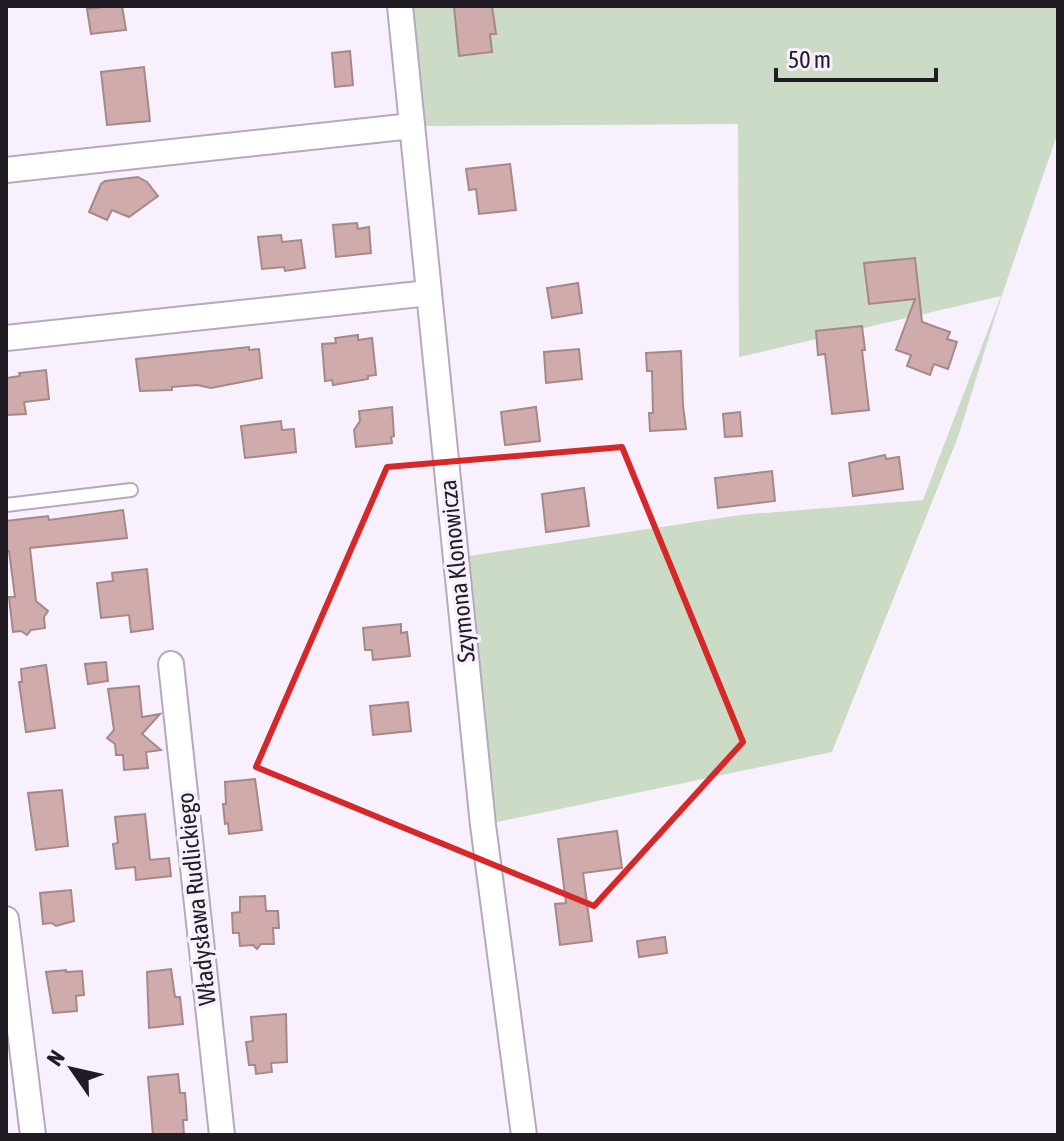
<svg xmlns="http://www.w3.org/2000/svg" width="1064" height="1141" font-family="'Asap Condensed',sans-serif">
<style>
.green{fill:#ccdbc5}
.building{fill:#cfacab;stroke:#a58887;stroke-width:2}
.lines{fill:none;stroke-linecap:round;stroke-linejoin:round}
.service-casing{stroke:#b6a8be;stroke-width:16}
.minor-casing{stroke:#b6a8be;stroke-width:28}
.service{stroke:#fff;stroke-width:12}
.minor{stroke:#fff;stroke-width:24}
.marked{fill:none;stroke:#d62828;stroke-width:6;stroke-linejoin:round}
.labels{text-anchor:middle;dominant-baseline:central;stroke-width:7;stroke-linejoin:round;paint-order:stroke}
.street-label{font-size:24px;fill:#211c24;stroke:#f9f0fe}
</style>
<rect width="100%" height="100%" fill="#f9f0fe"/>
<path class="green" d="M400,6H1058V132L1002,295L958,437L832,752L483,825L456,558L740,515L923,500L1001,296L739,357L738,124L412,126Z"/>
<g class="building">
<path d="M110,6H122L126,30L91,34L87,9Z"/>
<path d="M465,6H492L496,34H490L492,52L459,56L454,7Z"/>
<path d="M350,51L353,85L335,87L332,53Z"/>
<path d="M144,67L150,121L107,125L101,72Z"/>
<path d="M510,164L516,210L479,214L476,189L469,190L466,169Z"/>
<path d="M138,177L147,182L158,196L129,217L112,210L107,220L89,212L101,184L105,181Z"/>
<path d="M357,223L358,229L369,227L371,253L336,257L333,225Z"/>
<path d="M281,235L282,242L301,240L305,268L285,271L284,267L262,269L258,237Z"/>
<path d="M915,258L922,322L950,332L947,339L957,342L948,369L934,364L930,375L907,366L911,355L896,350L915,299L869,304L864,263Z"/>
<path d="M578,283L582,313L552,318L547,288Z"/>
<path d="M862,326L865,350H862L869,410L832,414L825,354L818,355L816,331Z"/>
<path d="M358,335V340L372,338L376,375L368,376V379L333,385L332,380L325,381L322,344L336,343L335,338Z"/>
<path d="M249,347V350L259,349L262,378L211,388L197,385L172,387V390L140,391L136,359Z"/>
<path d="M579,349L582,379L546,383L544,352Z"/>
<path d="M681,351L683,406L686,429L650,431L649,413H653L652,371H647L646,353Z"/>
<path d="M46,370L49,399L24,402L26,414L6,415V378L20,376L19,373Z"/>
<path d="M392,407L394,436L391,437L392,443L356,447L354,430L360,421L359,411Z"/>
<path d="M536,407L540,441L505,445L501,412Z"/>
<path d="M740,412L742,436L725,437L723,414Z"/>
<path d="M281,421L282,430L294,429L296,452L245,458L241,426Z"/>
<path d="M885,455L886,459L899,457L903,489L853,496L849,463Z"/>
<path d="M772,471L775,501L718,508L715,478Z"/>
<path d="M584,488L589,526L546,532L542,494Z"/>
<path d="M123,510L127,538L30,548L36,601L48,611L44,617L45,628L31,630L27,635L21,631L13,632L9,597H15L9,551H6V521L48,516L49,520Z"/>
<path d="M147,569L153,629L131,632L129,615L101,618L97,583L113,581L112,573Z"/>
<path d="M401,624V633L407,632L410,656L373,660L372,650H365L363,628Z"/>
<path d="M106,662L108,681L88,684L85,664Z"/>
<path d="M46,665L55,728L26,732L19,682H22L21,669Z"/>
<path d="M139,686L142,717L160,714L142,734L161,750L146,752L148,768L124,770L123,755H116L115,744L107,738L114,730L108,689Z"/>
<path d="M408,702L411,731L373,735L370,706Z"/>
<path d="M255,779L262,830L229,834L228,823L225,824L223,804H226L225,782Z"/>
<path d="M62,790L68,846L36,850L28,793Z"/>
<path d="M145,814L150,860L169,858L171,876L136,880L135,867L116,869L113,844L118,843L115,817Z"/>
<path d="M617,831L622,868L583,873L592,941L560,945L555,904L566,903L558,839Z"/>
<path d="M71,890L74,921L56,926L52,923L43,924L40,893Z"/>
<path d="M265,896L266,911H278L279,928H273L274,944H261L257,949L253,945L240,946L239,933H233L232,913L240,912V897Z"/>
<path d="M665,937L667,953L639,957L637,941Z"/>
<path d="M171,969L175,997H180L183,1024L149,1028L147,972Z"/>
<path d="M66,970V972L82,971L84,995L76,996L77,1011L53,1013L46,972Z"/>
<path d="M286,1014L287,1062L271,1063L272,1072L256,1074L255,1065H249L246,1042L253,1041L251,1017Z"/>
<path d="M178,1074L180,1093H185L186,1105L187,1120H183L184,1135H153L148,1077Z"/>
</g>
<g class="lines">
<defs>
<path id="service" d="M6,505L131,490"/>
<g id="minor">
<path d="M400,6L483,825L524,1135"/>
<path d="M6,170L412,126"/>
<path d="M6,338L429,293"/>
<path d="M171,664L222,1135"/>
<path d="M6,919L33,1135"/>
</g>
</defs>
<use href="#service" class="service-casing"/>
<use href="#minor" class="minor-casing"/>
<use href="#service" class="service"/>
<use href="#minor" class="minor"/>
</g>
<path class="marked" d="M622,447L743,742L594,906L256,767L387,467Z"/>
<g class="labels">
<g class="street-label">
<text transform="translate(457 571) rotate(-96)">Szymona Klonowicza</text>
<text transform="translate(196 899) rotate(-96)">Władysława Rudlickiego</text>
</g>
</g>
<rect width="1064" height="1141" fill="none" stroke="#211c24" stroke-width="16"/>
<g transform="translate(72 1069) rotate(304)" stroke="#f9f0fe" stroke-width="6" paint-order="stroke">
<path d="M0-6L14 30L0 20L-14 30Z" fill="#211c24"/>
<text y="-12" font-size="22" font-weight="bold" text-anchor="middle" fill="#211c24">N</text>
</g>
<path d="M776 68v12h160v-12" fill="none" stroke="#211c24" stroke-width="4"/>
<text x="788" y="68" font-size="24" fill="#211c24" stroke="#f9f0fe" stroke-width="6" paint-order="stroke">50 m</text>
</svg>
